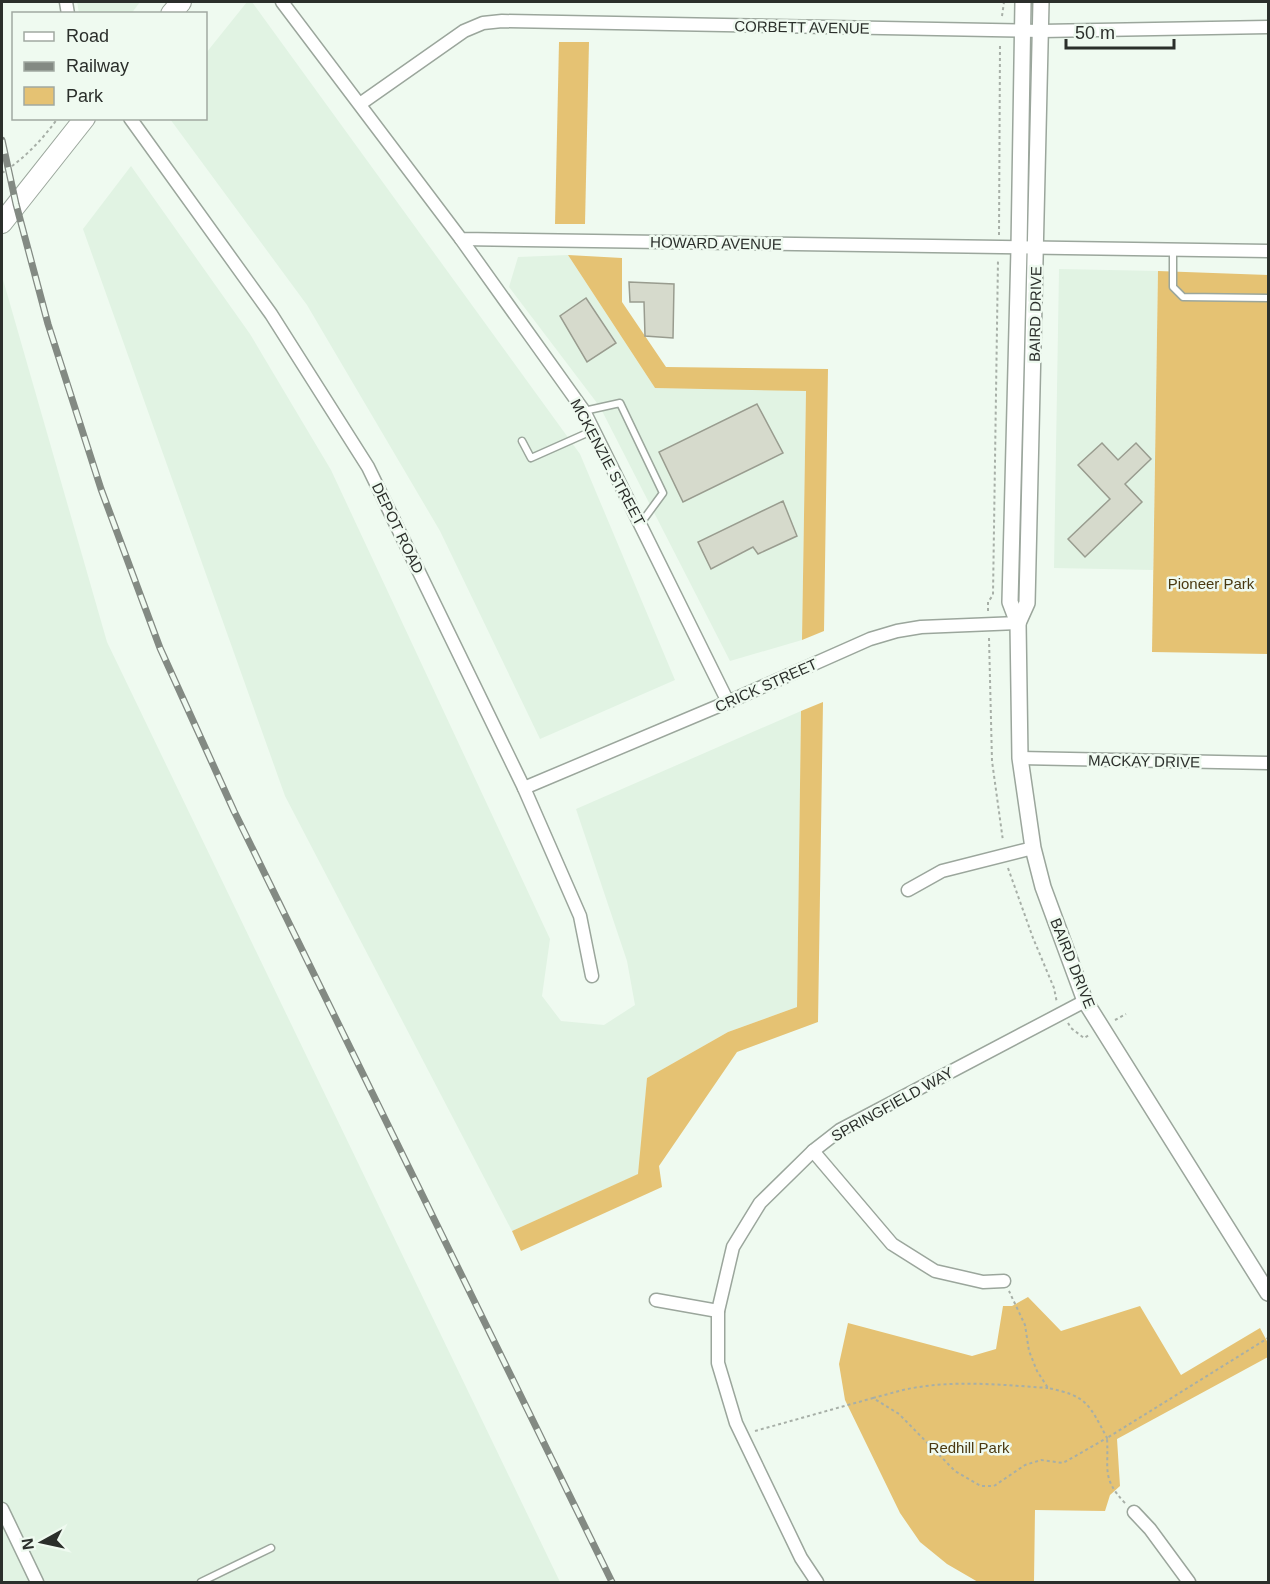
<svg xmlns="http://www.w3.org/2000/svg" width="1270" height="1584" font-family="Helvetica,sans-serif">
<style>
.built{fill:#e1f3e3}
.green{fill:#e5c273}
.building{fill:#d6dacc;stroke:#999c8f;stroke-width:1.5}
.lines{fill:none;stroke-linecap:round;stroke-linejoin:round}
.service-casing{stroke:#9ba69c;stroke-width:9}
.minor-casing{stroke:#9ba69c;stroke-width:15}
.tertiary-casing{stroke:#9ba69c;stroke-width:18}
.trunk-casing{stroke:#9ba69c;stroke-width:22}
.path{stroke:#a7afa7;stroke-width:2;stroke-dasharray:3 3;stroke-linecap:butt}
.service{stroke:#fff;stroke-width:6}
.minor{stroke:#fff;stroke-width:12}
.tertiary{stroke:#fff;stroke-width:15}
.trunk{stroke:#fff;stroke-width:20}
.rail-casing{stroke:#838a83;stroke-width:7}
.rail{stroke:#effaf0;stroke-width:4.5;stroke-dasharray:14;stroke-linecap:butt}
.labels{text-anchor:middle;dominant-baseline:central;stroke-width:5;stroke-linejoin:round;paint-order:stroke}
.street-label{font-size:15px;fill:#2b2f2b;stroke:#effaf0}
.park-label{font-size:15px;fill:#4a3911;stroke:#effaf0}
</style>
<rect width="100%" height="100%" fill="#effaf0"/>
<g class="built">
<path d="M77,2H140L131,14L79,13Z"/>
<path d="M247,2H252L580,454L675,680L540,739L440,531L307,305L170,119L206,118V53Z"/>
<path d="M131,166L250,334L331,470L550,939L542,996L561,1021L604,1025L635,1005L627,961L576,809L801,711L797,1007L728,1032L647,1078L639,1174L512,1231L285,796L83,229Z"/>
<path d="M568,255L655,388L806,390L802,640L730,661L600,407L509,287L518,257Z"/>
<path d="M1059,269L1158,271L1153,570L1054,568Z"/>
<path d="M2,276L107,642L560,1582H2Z"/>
</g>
<g class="green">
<path d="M559,42H589L585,224H555Z"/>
<path d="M568,255L622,258V302L666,367L828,369L824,631L802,640L806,391L655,388Z"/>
<path d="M1158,271L1268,275V654L1152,652Z"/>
<path d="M823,702L818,1022L737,1052L659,1166L662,1187L521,1251L512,1231L638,1174L647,1078L728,1032L797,1007L801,711Z"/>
<path d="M1028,1297L1061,1331L1140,1306L1181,1375L1260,1328L1268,1343V1357L1117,1439L1120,1486L1110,1495L1105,1511L1035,1510L1034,1582H978L947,1564L920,1542L900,1513L845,1400L839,1364L848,1323L972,1356L996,1349L1003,1306H1012Z"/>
</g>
<g class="building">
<path d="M629,282L674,284L673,338L645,336L644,302H630Z"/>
<path d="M586,298L616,343L587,362L560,316Z"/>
<path d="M757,404L783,453L683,502L659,452Z"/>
<path d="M1102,443L1118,460L1136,443L1151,459L1125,484L1142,502L1085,557L1068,539L1110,499L1078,465Z"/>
<path d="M783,501L797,536L758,554L753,547L711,569L698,542Z"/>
</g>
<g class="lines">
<defs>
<g id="service">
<path d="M1173,249V287L1183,297L1268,298"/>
<path d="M584,411L620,403L663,493L641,523"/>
<path d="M522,441L531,458L594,430"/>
<path d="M201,1582L271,1548"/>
</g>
<g id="minor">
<path d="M66,2L68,14"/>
<path d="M282,2L461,239L1268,251"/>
<path d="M360,104L464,31L483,23L502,21L1041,31L1268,27"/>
<path d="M130,118L271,314L368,467L524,788L580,916L592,976"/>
<path d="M461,239L584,411L728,702"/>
<path d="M1020,758L1268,763"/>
<path d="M524,788L728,702L870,639L897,631L921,627L1018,623"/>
<path d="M908,890L942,871L1033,848"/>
<path d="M813,1151L892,1244L935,1271L983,1282L1004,1281"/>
<path d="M656,1300L718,1311"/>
<path d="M2,1509L37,1582"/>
<path d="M1134,1512L1150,1529L1189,1582"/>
<path d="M817,1582L801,1558L736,1423L718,1363V1311L733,1247L760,1203L813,1151L840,1130L1085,1001"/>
</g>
<g id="tertiary">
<path d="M1023,2L1019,249L1010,602L1018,623L1020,758L1033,848L1043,887L1085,1001L1268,1293"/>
<path d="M1018,623L1027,603L1041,2"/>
</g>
<g id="trunk">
<path d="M171,14L181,2"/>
<path d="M2,223L85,118"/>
</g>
</defs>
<use href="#service" class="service-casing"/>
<use href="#minor" class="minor-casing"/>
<use href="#tertiary" class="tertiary-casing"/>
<use href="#trunk" class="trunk-casing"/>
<g class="path">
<path d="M1002,16L1004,2"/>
<path d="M2,173C25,158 42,140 58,118"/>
<path d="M999,235L1000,43"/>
<path d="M988,611V602L993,595L998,259"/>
<path d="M989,638L992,761L1003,841"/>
<path d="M1008,868L1033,938L1054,988L1057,1003"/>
<path d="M1115,1020L1126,1014"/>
<path d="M1068,1023L1071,1028L1084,1038L1089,1035"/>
<path d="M873,1398C886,1395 900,1390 913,1388C957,1380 1004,1385 1048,1388"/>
<path d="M755,1431L873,1398L899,1414L955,1471L981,1486H994L1025,1465L1041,1460L1063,1463L1107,1438C1089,1404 1087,1396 1048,1388L1037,1371L1029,1351L1025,1325L1009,1291"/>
<path d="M1125,1503C1101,1478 1109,1469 1107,1438L1268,1338"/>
</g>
<use href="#service" class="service"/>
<use href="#minor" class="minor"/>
<use href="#tertiary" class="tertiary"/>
<use href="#trunk" class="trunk"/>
<defs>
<path id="rail" d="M2,140L16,204L48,324L101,489L160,648L234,811L612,1582"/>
</defs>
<use href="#rail" class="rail-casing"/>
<use href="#rail" class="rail"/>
</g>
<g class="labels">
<g class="street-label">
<text transform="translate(802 27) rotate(1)">CORBETT AVENUE</text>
<text transform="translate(716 243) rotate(1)">HOWARD AVENUE</text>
<text transform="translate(1035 314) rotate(-89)">BAIRD DRIVE</text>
<text transform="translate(608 462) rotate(62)">MCKENZIE STREET</text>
<text transform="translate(398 528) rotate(64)">DEPOT ROAD</text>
<text transform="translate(766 685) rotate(-24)">CRICK STREET</text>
<text transform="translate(1144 761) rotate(1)">MACKAY DRIVE</text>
<text transform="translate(1073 963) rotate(68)">BAIRD DRIVE</text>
<text transform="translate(892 1104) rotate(-29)">SPRINGFIELD WAY</text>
</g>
<g class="park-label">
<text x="1211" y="583">Pioneer Park</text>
<text x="969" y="1447">Redhill Park</text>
</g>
</g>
<rect width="1270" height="1584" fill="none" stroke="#2b2f2b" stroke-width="6"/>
<rect x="12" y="12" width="195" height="108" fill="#effaf0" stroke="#a1a9a1" stroke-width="1.5"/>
<rect x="24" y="32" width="30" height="9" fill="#ffffff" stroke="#a1a9a1" stroke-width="1.5"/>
<text x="66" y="42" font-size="18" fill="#2b2f2b">Road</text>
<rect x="24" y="62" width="30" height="9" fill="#838a83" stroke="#a1a9a1" stroke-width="1.5"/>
<text x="66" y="72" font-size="18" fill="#2b2f2b">Railway</text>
<rect x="24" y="87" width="30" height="18" fill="#e5c273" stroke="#a1a9a1" stroke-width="1.5"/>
<text x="66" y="102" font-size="18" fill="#2b2f2b">Park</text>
<g transform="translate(42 1542) rotate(262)" stroke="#effaf0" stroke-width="4.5" paint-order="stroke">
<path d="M0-4.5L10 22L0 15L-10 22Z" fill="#2b2f2b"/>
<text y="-9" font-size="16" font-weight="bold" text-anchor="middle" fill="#2b2f2b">N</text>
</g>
<path d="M1066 39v9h108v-9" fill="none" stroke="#2b2f2b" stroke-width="3"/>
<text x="1075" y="39" font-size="18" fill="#2b2f2b" stroke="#effaf0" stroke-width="4.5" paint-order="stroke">50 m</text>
</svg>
